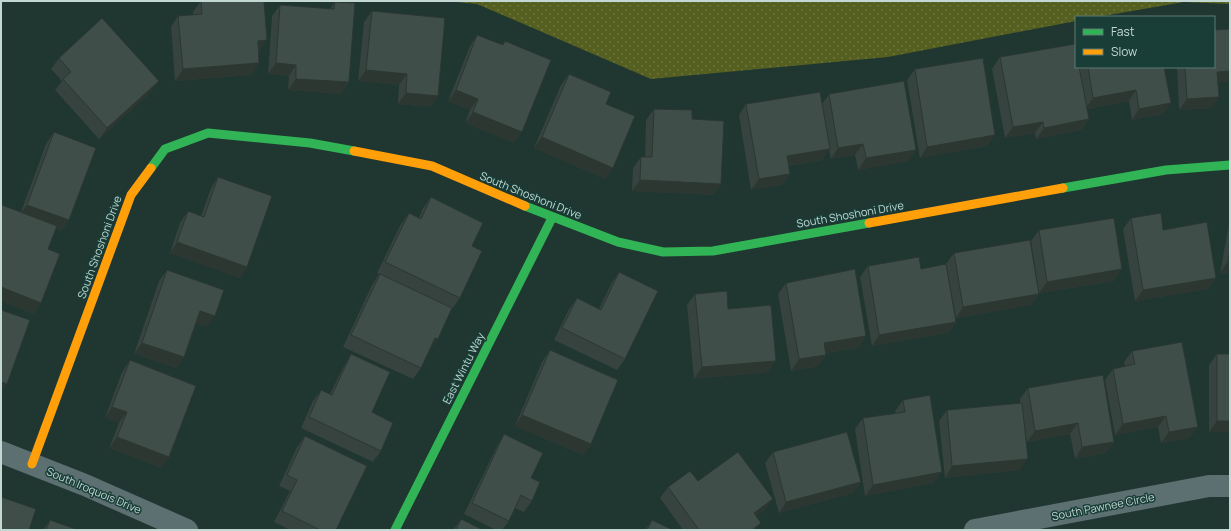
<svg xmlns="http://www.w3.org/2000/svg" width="1231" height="531" font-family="Manrope,sans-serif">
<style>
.grass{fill:url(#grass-dots)}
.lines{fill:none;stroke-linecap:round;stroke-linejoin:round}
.street{stroke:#5c6f71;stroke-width:22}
.fast{stroke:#30b455;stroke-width:9}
.slow{stroke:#ff9f0a;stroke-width:9}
.wall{fill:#36433e}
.shaded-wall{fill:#2c3732}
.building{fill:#3f4e48;stroke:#2c3732}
.labels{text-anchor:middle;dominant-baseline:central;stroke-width:3;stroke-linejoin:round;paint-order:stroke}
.street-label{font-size:11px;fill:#c3d7d3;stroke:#183e37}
</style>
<defs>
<pattern id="grass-dots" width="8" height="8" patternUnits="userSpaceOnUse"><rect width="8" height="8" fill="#556020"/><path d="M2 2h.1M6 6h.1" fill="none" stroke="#6c7640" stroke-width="1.8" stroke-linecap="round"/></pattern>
</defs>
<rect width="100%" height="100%" fill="#203631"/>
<path class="grass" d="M446,1H1230V4L1184,2L1097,17H1076V21L888,57L651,79L477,4Z"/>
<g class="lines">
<g class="street">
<path d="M1,452L85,485L187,530"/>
<path d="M975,530L1209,486H1230"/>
</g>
<g class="fast">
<path d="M151,168L165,149L208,133L310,143L354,151"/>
<path d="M1063,188L1166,170L1230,165"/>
<path d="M525,206L618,242L663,252L713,251L869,223"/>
<path d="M395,530L552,218"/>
</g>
<g class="slow">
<path d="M354,151L432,166L525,206"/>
<path d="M869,223L1063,188"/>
<path d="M32,464L131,195L151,168"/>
</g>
</g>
<g class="wall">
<path d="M201,1L259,52L252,75L175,81L171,27L178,16L193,15V12Z"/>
<path d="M335,2L349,82L341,94L288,90L289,76L268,74L272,16L280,5L330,9Z"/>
<path d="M372,11L438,96L430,107L398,104L399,85L358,81L364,22Z"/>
<path d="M1230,29V82H1218L1219,97L1211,108L1179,110L1177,67H1214Z"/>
<path d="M477,35L502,45L505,41L514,143L465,123L470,110L448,101L470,46Z"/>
<path d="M1000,57L1076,67H1164L1163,114L1132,120L1129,101L1087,109L1089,119L1081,130L1036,139L1035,133L1005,138L992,69Z"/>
<path d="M59,58L151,92L99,139L55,90L62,81L51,69Z"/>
<path d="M915,69L987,146L920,158L907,80Z"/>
<path d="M569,74L606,104L605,179L534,148L561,85Z"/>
<path d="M829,94L916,150L908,161L858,170L855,155L831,159L829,150L822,160L788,166L790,174L782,185L751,190L739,115L746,104H822Z"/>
<path d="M654,109L692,119L721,184L713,195L632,191L633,168L641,157H645L646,120Z"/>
<path d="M54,132L69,220L61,231L55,229L48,249L34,314L1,301V207L2,205L21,212L46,144Z"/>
<path d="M218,177L247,267L240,278L170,253L180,223L188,211L201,216L211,188Z"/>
<path d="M431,197L472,246L460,298L452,309L430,350L421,368L413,379L343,347L372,285L379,274L377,273L401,224L409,213L419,218L423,208Z"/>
<path d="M1131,218L1163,230L1216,278L1208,289L1135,301L1123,229Z"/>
<path d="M1230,219V274L1220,273Z"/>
<path d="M1039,230L1114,281L1039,293L1031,241Z"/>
<path d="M954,253L1039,294L1031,305L956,318L946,264Z"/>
<path d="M868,266L921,269L956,322L948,333L872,346L860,277Z"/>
<path d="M167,270L207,327L196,323L184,357L176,368L134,354L159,281Z"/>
<path d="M619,272L625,359L617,370L554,340L569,309L577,298L599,309L611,284Z"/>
<path d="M786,283L866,336L858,348L826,353V355L818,366L791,371L778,294Z"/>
<path d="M695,294L728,309L768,372L694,379L687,305Z"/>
<path d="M550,350L591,444L583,455L515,426L542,362Z"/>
<path d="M1132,351L1190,438L1161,443L1158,427L1115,435L1105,380L1113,369L1125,366L1124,362Z"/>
<path d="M351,354L372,412L381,451L373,462L301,428L313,401L321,390L330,394L344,366Z"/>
<path d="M1217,354L1230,432H1209V365Z"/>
<path d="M130,360L169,457L161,468L109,448L119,423L105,418L122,372Z"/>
<path d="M1103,375L1106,453L1075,459L1070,434L1027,442L1025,432L1020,470L945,478L939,421L947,410L1020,403V399L1028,388Z"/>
<path d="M903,400L934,483L865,496L855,429L863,418L896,413L895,411Z"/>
<path d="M504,434L531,478L532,501L524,512L515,508L509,521L502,530H496L464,514L497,446Z"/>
<path d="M305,436L336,530H290L274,522L290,491L279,486L297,447Z"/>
<path d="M773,452L861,482L853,493L779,513L765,463Z"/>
<path d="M698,481L765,510L756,516V530H683L660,498L668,487Z"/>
<path d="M461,519L483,530H453Z"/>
<path d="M50,520L78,530H43Z"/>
<path d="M652,520L673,530H645Z"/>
</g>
<g class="shaded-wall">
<path d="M267,40L259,52H250L258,41Z"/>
<path d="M259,63L252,75L175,81L183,69Z"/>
<path d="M276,63L296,65L289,76L268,74Z"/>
<path d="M366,70L407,74L399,85L358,81Z"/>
<path d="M1230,71V82L1209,83L1217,72Z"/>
<path d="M296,79L349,82L341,94L288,90Z"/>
<path d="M159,81L151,92L99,139L107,128Z"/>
<path d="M456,90L478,99L470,110L448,101Z"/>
<path d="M1136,90L1129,101L1085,109L1093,98Z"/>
<path d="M406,93L438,96L430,107L398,104Z"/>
<path d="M1219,97L1211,108L1179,110L1187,99Z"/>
<path d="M1171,103L1163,114L1132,120L1139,109Z"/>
<path d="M473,112L522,132L514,143L465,123Z"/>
<path d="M1089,119L1081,130L1036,139L1044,128Z"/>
<path d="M1043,122L1035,133L1005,138L1013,127Z"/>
<path d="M995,135L987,146L920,158L927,147Z"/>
<path d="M542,137L613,168L605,179L534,148Z"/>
<path d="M863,144L855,155L831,159L838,148Z"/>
<path d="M830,149L822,160L779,167L787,156Z"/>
<path d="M916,150L908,161L858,170L866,158Z"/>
<path d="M790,174L782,185L751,190L759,179Z"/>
<path d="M640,180L721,184L713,195L632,191Z"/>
<path d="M27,205L69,220L61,231L19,216Z"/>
<path d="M177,242L247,267L240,278L170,253Z"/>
<path d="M1228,261L1230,262V274L1220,273Z"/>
<path d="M1122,269L1114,281L1039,293L1047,282Z"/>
<path d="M1216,278L1208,289L1135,301L1143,290Z"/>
<path d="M1,287L41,303L34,314L1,301Z"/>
<path d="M1039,294L1031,305L956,318L963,307Z"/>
<path d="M200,311L215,316L207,327L192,322Z"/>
<path d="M956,322L948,333L872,346L879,335Z"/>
<path d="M866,336L858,348L817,354L824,343Z"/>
<path d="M435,338L438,339L430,350L427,349Z"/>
<path d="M142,343L184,357L176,368L134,354Z"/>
<path d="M826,355L818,366L791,371L799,359Z"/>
<path d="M776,361L768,372L694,379L702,367Z"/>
<path d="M1,382L7,384L1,393Z"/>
<path d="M112,407L127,412L119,423L105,418Z"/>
<path d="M522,415L591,444L583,455L515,426Z"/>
<path d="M1166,416L1158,427L1115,435L1123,424Z"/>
<path d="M1217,421H1230V432H1209Z"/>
<path d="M1078,423L1070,434L1027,442L1035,431Z"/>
<path d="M1198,427L1190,438L1161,443L1169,432Z"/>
<path d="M117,437L169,457L161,468L109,448Z"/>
<path d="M1114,442L1106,453L1075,459L1082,447Z"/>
<path d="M1028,459L1020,470L945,478L952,466Z"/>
<path d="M942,472L934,483L865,496L873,485Z"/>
<path d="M861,482L853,493L779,513L786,502Z"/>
<path d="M773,499L765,510L746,524L754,513Z"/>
<path d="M761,523L756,530H752Z"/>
</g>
<g class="building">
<path d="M201,1H264L267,40L258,41L259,63L183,69L178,16L202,14Z"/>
<path d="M335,2L355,3L349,82L296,79V65L276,63L280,5L334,9Z"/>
<path d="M372,11L445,18L438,96L406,93L407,74L366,70Z"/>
<path d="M102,18L159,81L107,128L63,79L71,72L59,58Z"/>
<path d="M1230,29V71L1217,72L1219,97L1187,99L1185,67H1214V30Z"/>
<path d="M477,35L503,45L505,41L551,60L522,132L473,112L478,99L456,90Z"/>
<path d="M1075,44L1076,48V67H1079L1089,119L1044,128L1043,122L1013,127L1000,57Z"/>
<path d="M983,58L995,135L927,147L915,69Z"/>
<path d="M1088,67H1164L1171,103L1139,109L1136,90L1093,98Z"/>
<path d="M569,74L611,92L606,104L635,116L613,168L542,137Z"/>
<path d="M904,81L916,150L866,158L863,144L838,148L829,94Z"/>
<path d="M820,92L830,149L787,156L790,174L759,179L746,104Z"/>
<path d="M654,109L692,110V119L724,121L721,184L640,180L641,157H652Z"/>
<path d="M54,132L96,148L69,220L27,205Z"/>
<path d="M218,177L272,196L247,267L177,242L188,211L204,217Z"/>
<path d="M431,197L483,223L472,246L482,251L460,298L385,262L409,213L421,219Z"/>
<path d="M2,205L57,226L48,249L60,254L41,303L1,287V208Z"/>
<path d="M1161,213L1163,230L1207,222L1216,278L1143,290L1131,218Z"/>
<path d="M1114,218L1122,269L1047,282L1039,230Z"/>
<path d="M1030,240L1039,294L963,307L954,253Z"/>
<path d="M1230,250V262L1228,261Z"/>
<path d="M919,257L921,269L946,264L956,322L879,335L868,266Z"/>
<path d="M855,269L866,336L824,343L826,355L799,359L786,283Z"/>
<path d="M167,270L224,290L215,316L200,311L184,357L142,343Z"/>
<path d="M619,272L658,291L625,359L562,328L577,298L601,310Z"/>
<path d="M380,274L452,308L438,339L435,338L421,368L351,335Z"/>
<path d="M727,291L728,309L771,305L776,361L702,367L695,294Z"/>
<path d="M1,310L30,320L7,384L1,382Z"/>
<path d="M1182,342L1198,427L1169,432L1166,416L1123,424L1113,369L1135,364L1132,351Z"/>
<path d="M550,350L618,380L591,444L522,415Z"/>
<path d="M351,354L390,372L372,412L393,423L381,451L309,417L321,390L332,395Z"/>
<rect x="1217" y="354" width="13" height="67"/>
<path d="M130,360L196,386L169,457L117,437L127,412L112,407Z"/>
<path d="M1103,375L1114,442L1082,447L1078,423L1035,431L1028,388Z"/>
<path d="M930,395L942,472L873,485L863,418L905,412L903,400Z"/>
<path d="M1022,403L1028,459L952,466L947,410Z"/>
<path d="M847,432L861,482L786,502L773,452Z"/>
<path d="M504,434L543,453L531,478L540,482L532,501L521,495L509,521L472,503Z"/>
<path d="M305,436L367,466L336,530H320L282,511L297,480L287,475Z"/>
<path d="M738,452L773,499L754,513L761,523L752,530H699L668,487L690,471L698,481Z"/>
<path d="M1,497L36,509L29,530H1Z"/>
<path d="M461,519L483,530H456Z"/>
<path d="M50,520L78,530H46Z"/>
<path d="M652,520L673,530H647Z"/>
</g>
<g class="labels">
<g class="street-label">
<text transform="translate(531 195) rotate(22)">South Shoshoni Drive</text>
<text transform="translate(850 214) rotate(-10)">South Shoshoni Drive</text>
<text transform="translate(99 247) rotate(-70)">South Shoshoni Drive</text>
<text transform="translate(463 368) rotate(-63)">East Wintu Way</text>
<text transform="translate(94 490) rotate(23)">South Iroquois Drive</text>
<text transform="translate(1103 506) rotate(-11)">South Pawnee Circle</text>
</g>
</g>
<rect width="1231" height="531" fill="none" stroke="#c3d7d3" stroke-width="4"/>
<rect x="1075" y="16" width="140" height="52" fill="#183e37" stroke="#5c7b75"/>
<rect x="1083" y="29" width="20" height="6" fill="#30b455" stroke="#5c7b75"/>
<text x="1111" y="36" font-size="12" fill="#c3d7d3">Fast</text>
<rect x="1083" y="49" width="20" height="6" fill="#ff9f0a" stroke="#5c7b75"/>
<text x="1111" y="56" font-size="12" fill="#c3d7d3">Slow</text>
</svg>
